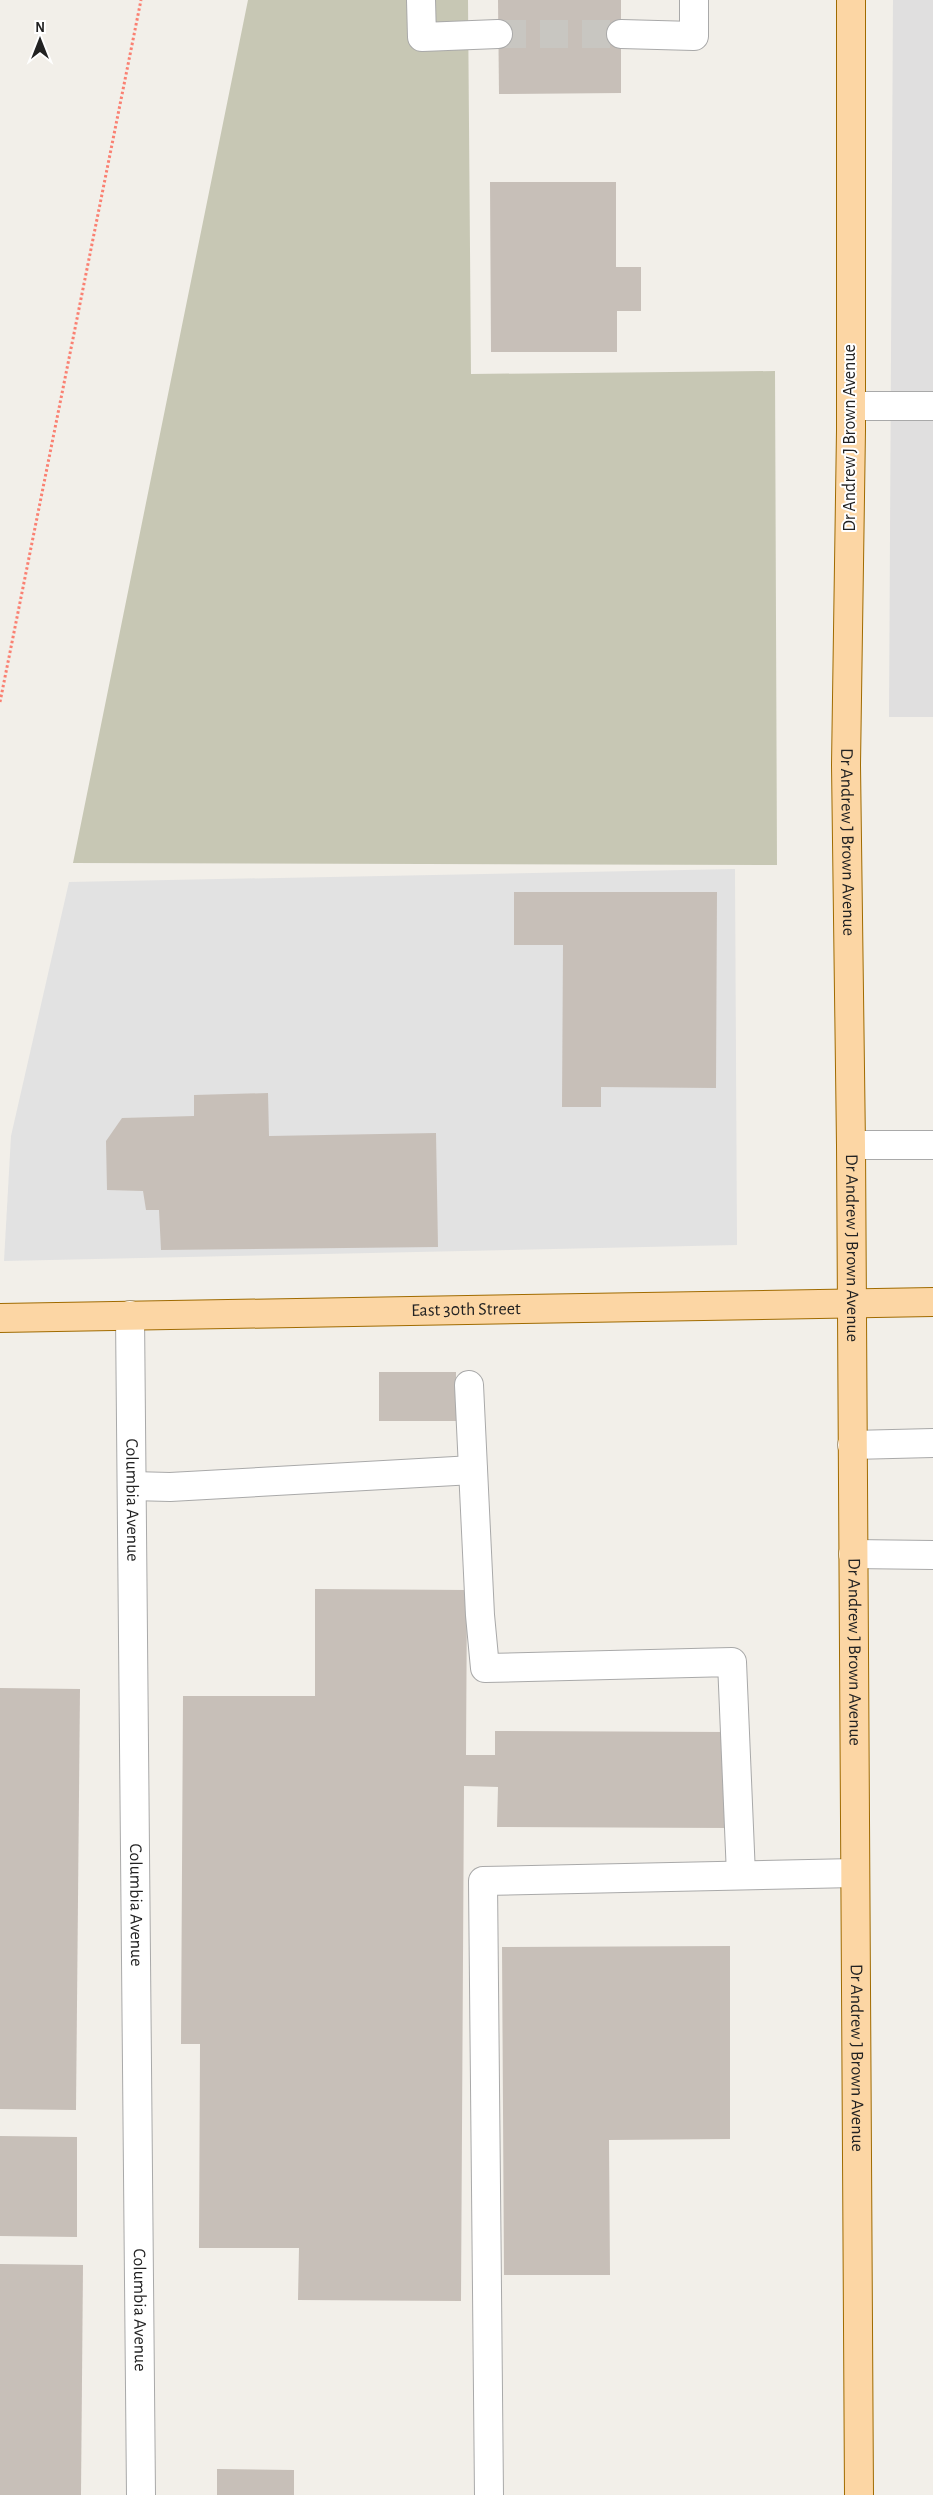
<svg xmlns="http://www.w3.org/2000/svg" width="933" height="2495" font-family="'Alegreya Sans',sans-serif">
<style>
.residential{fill:#e0dfdf}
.construction{fill:#c7c7b4}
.parking{fill:#e2e2e2}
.building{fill:#c7bfb8}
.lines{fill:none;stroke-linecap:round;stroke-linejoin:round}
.minor-tunnel{stroke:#c8c6c1;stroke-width:28;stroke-dasharray:28 14;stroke-linecap:butt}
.minor-casing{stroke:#a9a9a9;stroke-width:30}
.major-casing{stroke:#a06b00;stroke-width:30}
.path{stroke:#fa8072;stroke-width:3;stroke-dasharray:2.5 2.5;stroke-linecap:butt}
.minor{stroke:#fff;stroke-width:28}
.major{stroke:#fcd6a4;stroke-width:28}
.labels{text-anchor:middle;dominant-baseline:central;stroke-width:4;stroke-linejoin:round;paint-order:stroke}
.street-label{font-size:18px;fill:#222;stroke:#fff}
</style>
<rect width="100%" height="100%" fill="#f2efe9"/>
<path class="residential" d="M893,0H933V717H889Z"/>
<path class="construction" d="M248,0H468L471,374L775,371L777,865L73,863Z"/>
<path class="parking" d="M735,869L737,1245L4,1261L11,1136L69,882Z"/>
<g class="building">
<path d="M498,0H621V93L499,94Z"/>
<path d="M490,182H616V267H641V311H617V352H491Z"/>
<path d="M514,892H717L716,1088L601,1087V1107H562L563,945H514Z"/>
<path d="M268,1093L269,1136L436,1133L438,1247L161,1250L159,1210H146L143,1191L107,1190L106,1141L122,1118L194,1116V1095Z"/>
<rect x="379" y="1372" width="77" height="49"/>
<path d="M315,1589L467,1590L466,1755H495V1731L727,1732V1828L497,1827L498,1787L464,1786L461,2301L298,2300L299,2248H199L200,2044H181L183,1696H315Z"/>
<path d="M0,1688L80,1689L76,2110L0,2109Z"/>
<path d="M730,1946V2139L609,2140L610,2275H504L502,1947Z"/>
<path d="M0,2136L77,2137V2237L0,2236Z"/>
<path d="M0,2264L83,2265L81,2495H0Z"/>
<path d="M217,2469L294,2470V2495H217Z"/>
</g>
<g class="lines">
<path class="minor-tunnel" d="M498,34H621"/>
<defs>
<g id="minor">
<path d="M421,0L422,37L498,34"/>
<path d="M621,34L694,36V0"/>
<path d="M851,406H933"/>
<path d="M851,1145H933"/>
<path id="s1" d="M130,1315L141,2495"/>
<path d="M469,1385L480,1615L485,1668L732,1662L741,1875"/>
<path d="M852,1445L933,1443"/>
<path d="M132,1486L170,1487L473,1470"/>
<path d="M853,1554L933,1555"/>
<path d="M489,2495L483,1881L855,1873"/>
</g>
<g id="major">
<path id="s2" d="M851,0V430L846,765L851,1145L859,2495"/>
<path id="s3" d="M0,1318L933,1302"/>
</g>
</defs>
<use href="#minor" class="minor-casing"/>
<use href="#major" class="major-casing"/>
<path class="path" d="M0,702L141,0"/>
<use href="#minor" class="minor"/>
<use href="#major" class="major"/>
</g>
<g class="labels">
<g class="street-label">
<text transform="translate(850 438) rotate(-90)">Dr Andrew J Brown Avenue</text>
<text stroke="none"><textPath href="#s2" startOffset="842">Dr Andrew J Brown Avenue</textPath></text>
<text stroke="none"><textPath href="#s2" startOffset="1248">Dr Andrew J Brown Avenue</textPath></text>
<text stroke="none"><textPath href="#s3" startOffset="466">East 30th Street</textPath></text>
<text stroke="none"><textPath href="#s1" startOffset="185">Columbia Avenue</textPath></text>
<text stroke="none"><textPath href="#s2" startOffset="1652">Dr Andrew J Brown Avenue</textPath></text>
<text stroke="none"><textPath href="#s1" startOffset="590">Columbia Avenue</textPath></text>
<text stroke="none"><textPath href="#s2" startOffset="2058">Dr Andrew J Brown Avenue</textPath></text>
<text stroke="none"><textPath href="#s1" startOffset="995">Columbia Avenue</textPath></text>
</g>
</g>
<g transform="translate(40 40)" stroke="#ffffff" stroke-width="4" paint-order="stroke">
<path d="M0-4L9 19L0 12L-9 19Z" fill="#222222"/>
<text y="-8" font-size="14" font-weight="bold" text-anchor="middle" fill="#222222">N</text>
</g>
</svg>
